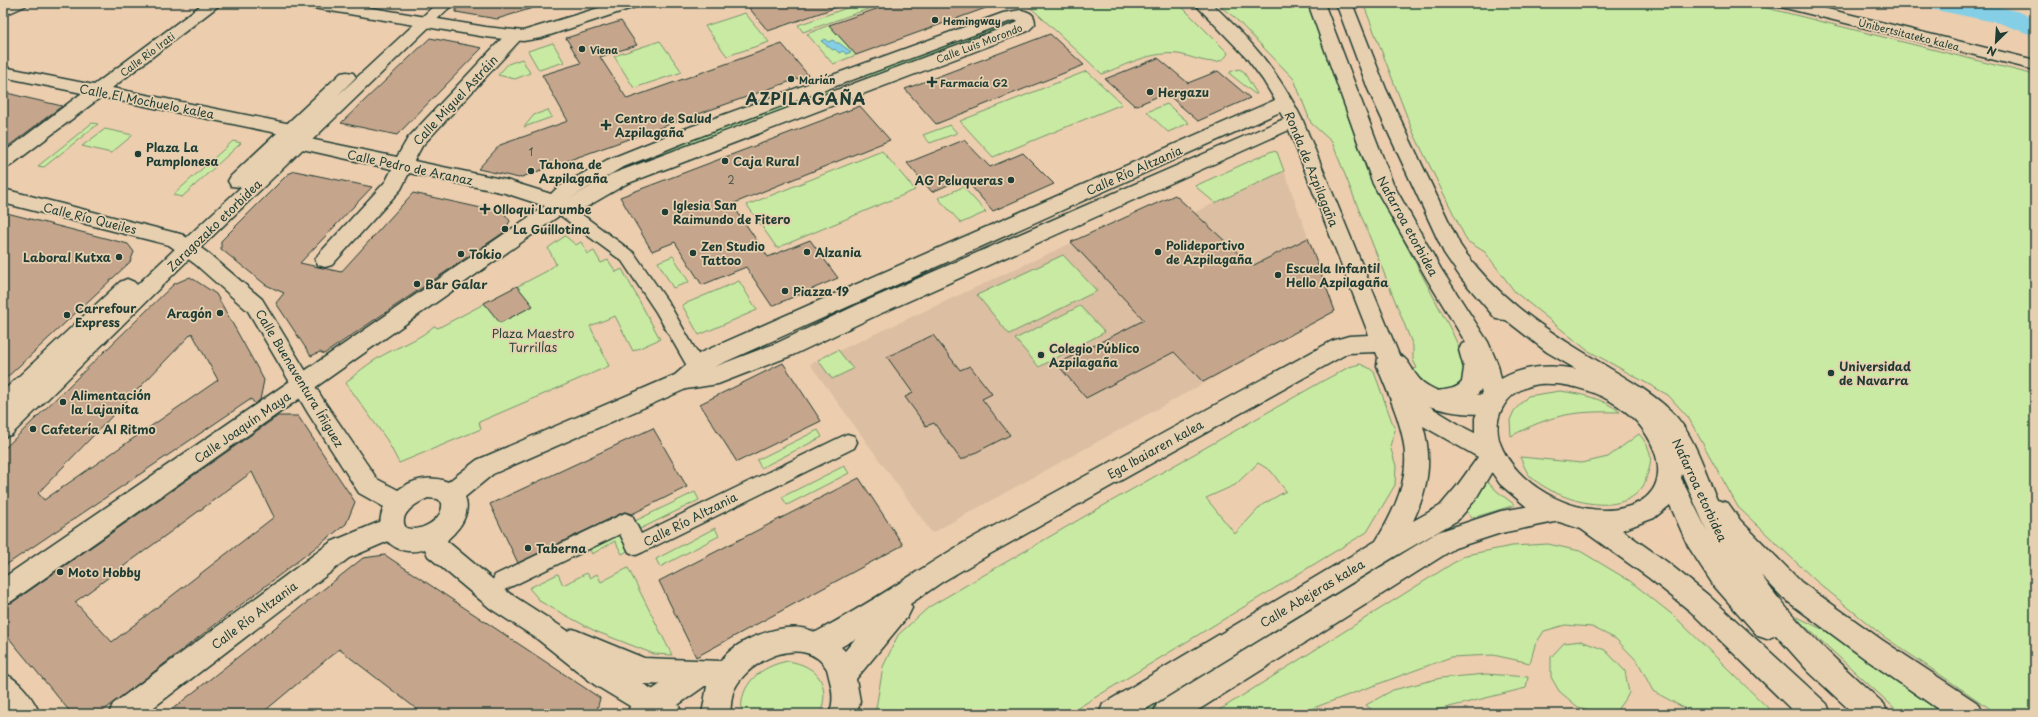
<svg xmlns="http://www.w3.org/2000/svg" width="2038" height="717" font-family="'Playpen Sans',sans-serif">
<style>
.built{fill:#dcbea2}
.green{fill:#c8eaa2;stroke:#74946b;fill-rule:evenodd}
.water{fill:#85cfe6;stroke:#5c959f}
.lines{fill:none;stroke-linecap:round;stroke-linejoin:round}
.river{fill:#85cfe6;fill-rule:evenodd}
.building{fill:#c5a68d;stroke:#1f3d34;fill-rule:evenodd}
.pedestrian-casing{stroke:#1f3d34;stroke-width:3}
.minor-casing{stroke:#1f3d34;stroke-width:3}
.tertiary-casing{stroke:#1f3d34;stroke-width:3}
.secondary-casing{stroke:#1f3d34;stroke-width:3}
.pedestrian{fill:#e7d0b0;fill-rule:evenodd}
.minor{fill:#e7d0b0;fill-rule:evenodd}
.tertiary{fill:#e7d0b0;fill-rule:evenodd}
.secondary{fill:#e7d0b0;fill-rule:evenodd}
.poi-dot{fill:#1f3d34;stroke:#e7d0b0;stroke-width:1.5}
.labels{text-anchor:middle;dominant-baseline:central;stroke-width:3.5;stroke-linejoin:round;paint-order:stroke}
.far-poi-label{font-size:10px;font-weight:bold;fill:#1f3d34;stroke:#e7d0b0;text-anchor:start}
.far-street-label{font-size:10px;fill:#1f3d34;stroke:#e7d0b0}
.number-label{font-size:10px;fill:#48574a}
.poi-label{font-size:12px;font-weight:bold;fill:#1f3d34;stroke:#e7d0b0;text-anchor:start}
.street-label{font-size:12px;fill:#1f3d34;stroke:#e7d0b0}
.park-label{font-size:12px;fill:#27463a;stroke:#e7d0b0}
.district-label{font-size:16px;font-weight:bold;letter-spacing:1px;fill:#1f3d34;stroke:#e7d0b0}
</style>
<rect width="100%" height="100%" fill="#eccdae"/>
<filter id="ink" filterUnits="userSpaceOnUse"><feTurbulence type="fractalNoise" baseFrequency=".025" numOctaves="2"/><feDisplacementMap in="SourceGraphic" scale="8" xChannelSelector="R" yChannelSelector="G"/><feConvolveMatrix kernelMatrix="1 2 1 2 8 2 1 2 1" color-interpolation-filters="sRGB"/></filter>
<g filter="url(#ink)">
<path class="built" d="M1284,171L1335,311L932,533L810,364L1175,195L1193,213Z"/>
<g class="green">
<path d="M861,3L882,4L803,32L798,25Z"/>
<path d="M1026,3H1178L1228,53C1220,71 1193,56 1178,54C1151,51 1126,65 1102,74Z"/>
<path d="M1216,3H1307L1318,28L1366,169L1452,332C1459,348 1468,364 1466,382L1446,392L1430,389L1409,370L1417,368L1413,360V346L1332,142L1311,123L1294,79L1234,17Z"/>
<path d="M1363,3H1747L2035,75V714H1998L1883,636L1815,580L1738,507L1688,417L1668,395L1587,350L1515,292L1485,252L1467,241L1413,132Z"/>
<path d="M745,13L769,42L727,56L705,26Z"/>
<path d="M1013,18L1019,19L1018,22L868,80L862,74Z"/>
<path d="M829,25L856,55L833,64L807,34Z"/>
<path d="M660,41L682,72L634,88L614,56Z"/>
<path d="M553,43L564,62L539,70L528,51Z"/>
<path d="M522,59L530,73L515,79L498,75L508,64Z"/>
<path d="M1239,69L1243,71L1257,94H1255L1230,74V72Z"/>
<path d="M1087,71L1122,104L993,157L960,121Z"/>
<path d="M826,88L833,92L585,189L621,167L649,155Z"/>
<path d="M1167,104L1189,123L1168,132L1147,112Z"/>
<path d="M548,110L552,117L524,127L534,115Z"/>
<path d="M92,123L98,124L44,167L38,166Z"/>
<path d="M950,125L957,133L930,143L923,135Z"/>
<path d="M105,129L133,135L111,153L82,146Z"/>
<path d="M233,141L241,143L182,197L173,195Z"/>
<path d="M882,151L915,190L777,248L747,205Z"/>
<path d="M1272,151L1277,152L1284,171L1215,203L1195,186Z"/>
<path d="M963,187L986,212L961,223L938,198Z"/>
<path d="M565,236L576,245L581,242L588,254L594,251L601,263L608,260L616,272L622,269L660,339L633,351L615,316L590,326L609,366L479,422L481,429L399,463L387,440L346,383C358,371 376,358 391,351C407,343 421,338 434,326L438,328L547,271L556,264L548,248Z"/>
<path d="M1063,255L1097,291L1009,334L977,295Z"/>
<path d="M673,256L689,282L673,288L658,262Z"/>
<path d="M739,281L757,310L699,335L682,305Z"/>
<path d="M1080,306L1105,332L1039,367L1015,339Z"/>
<path d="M838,350L853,369L832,379L818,360Z"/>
<path d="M1360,364L1369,368L1374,372L1395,430L1390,446L1396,466L1395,485L1367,532L1068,714H875L883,667L898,635L929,607L1087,515L1321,382L1349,367ZM1258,463L1271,471L1286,491L1262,505L1235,534L1206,498L1235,485Z"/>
<path d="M1560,391C1581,394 1603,398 1620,412C1573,411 1553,414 1511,436L1510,420L1514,411L1528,396Z"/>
<path d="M818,430L822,437L761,468L757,460Z"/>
<path d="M1639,434C1650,447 1654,458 1647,475C1646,479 1645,483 1643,486C1620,521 1554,499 1530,476C1526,472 1523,463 1520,457L1582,463L1608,457Z"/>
<path d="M844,466L849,473L787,505L782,497Z"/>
<path d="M1485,480L1498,492L1515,505L1472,518L1466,511Z"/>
<path d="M695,492L699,500L640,529L635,521Z"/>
<path d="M1445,523L1452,527L1150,714H1133Z"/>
<path d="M622,525L634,547L622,554L615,541L592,554L587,544Z"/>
<path d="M715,528L719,536L660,567L656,559Z"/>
<path d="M1548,544L1580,551L1630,581L1674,616L1774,714H1695L1653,691L1638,662L1616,639L1592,627L1565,625L1544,631L1535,645L1530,663L1493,655L1451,657L1297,714H1213L1466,555L1512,546Z"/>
<path d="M628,568L672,655L654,654L595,631L541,602L529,588L558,574L563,585L587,573L590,578L597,574L601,582Z"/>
<path d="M1793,615L1832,634L1945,714H1901Z"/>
<path d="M1581,641L1605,650L1625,671L1629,693L1617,710L1601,713L1578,707L1559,691L1551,677V657L1564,643Z"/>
<path d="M788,661C818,666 831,684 820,714H742C738,684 761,666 788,661Z"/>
<path d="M1486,674L1528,677L1526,688L1421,714H1377L1366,705L1393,690L1441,678Z"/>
</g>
<path class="water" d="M825,39L828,42L833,40L836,43H839L851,52L846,54L843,51L839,53L835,49L833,50L821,41Z"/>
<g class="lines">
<path class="river" d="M1927,3C1968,3 1997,2 2035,18V36L1999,23L1931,9Z"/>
</g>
<g class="building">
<path d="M456,3H535L536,7L497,19L456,12Z"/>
<path d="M745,3H839L840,6L768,31Z"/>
<path d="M894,3H994V5L856,55L829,25Z"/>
<path d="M621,21L637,45L600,57L627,99L782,44L808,75L519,178L478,169L500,145L568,121L542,75L581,63L566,38Z"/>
<path d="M1050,34L1084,65L936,124L905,89Z"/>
<path d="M430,38L482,48L397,135L341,123Z"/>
<path d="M1158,58L1188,83L1218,71L1250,98L1198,121L1166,93L1135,106L1105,79Z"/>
<path d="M3,92L23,97L62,106L3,150Z"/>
<path d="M860,106L890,140L732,204L768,257L810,240L838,278L772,306L746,267L702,285L675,242L652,251L620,197Z"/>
<path d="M964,140L990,167L1023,153L1054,184L993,211L964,178L932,192L907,163Z"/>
<path d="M295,171L372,187L300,263L341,272L413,193L504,213L510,221L503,233L438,277L324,354L320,352L311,356L276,303L284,293L266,285L221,249V241L288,174Z"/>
<path d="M1175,195L1252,266L1308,238L1335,311L1203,382L1174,352L1086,398L1057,364L1144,320L1071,242Z"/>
<path d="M3,212L128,244L134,252L130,262L3,381Z"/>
<path d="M190,277L216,294L264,380L260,400L255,404L251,399L3,567V450L174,284ZM192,333L218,380L44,500L38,493Z"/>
<path d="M517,286L533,306L500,323L484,303Z"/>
<path d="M933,335L960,370L970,366L992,394L982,399L1010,435L961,460L934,423L926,426L905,397L913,393L887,357Z"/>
<path d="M783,363L821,421L737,462L700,404Z"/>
<path d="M278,416H298L355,502L346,524L99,714H72L3,631V606L13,602ZM252,472L274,517L112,642L75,602Z"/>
<path d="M653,428L687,487L632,514L624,512L518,563L490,504Z"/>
<path d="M859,478L903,545L696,657L659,581Z"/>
<path d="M385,555L600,698L596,714H423L339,649L261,714H166L363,558Z"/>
</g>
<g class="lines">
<defs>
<g id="pedestrian">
<path d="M559,200L565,202L634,253L668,302L703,363L706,368L703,373L697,375L691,373L656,312L622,261L553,210L551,206L553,202Z"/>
<path d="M847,434L854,436L857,442L854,448L643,552L636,555L629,552L620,534L502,591L495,589L492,582L495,575L625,513L632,516L641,534Z"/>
</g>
<g id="minor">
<path d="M204,3H222L112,88L291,124L297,126L300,130L297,134L291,136L101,97L10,166L3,168V153L82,93L3,77V67L94,85Z"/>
<path d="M1775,3H1803L2035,60V70L1777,6Z"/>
<path d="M1021,10C1030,12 1035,14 1035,24L1028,31L626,184L583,209L563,213L12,601L3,605V578L545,206L505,193L409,173L401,189L332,265L325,267L318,265L315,260L318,255L386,181L392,169L293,147L291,143L293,139L300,137L397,157L408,138L508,32L514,31L520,32L522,36L520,40L422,146L414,161L506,180L551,194L557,188L607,160L679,131L1003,13ZM1018,20L1016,23L612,174L569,199L621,168L693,139L1011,21Z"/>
<path d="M391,517L400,520L403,528L400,536L349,558L145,714H109L113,704L331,542Z"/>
<path d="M699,661L709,665L713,674L709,683L665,714H627L631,704L689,665Z"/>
<path d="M3,673C19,679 33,698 40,714H8L3,707Z"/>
</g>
<g id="tertiary">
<path d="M6,3H27L25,6L3,16V5Z"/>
<path d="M305,3H342L486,27L523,31L615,3H640L638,6L541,38L523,41L486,37L313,8L307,6Z"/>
<path d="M1194,3H1211C1252,41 1278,71 1303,121L1399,355C1409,359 1411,369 1417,376C1421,382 1428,386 1434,389C1454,399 1479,391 1499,398L1502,404L1499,410C1478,417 1450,413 1429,406L1465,428L1500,446L1507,458L1503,465L1491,473L1475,500L1458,520L1394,557L1138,714H1099L1103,704L1376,541C1421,467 1408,441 1377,366L1378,357L1376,352L1348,353L990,554L942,582L910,604L912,608L908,616L856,679L860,701L857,714H829C834,703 833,692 830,681C829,678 828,672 827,669C806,633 748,659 734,690C731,697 731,707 730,714H702L707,686L643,684L678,704L682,714H643L595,685L536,638L491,609L428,556L425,549C396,559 371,535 384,507L359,493L308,413L248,311L195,264L169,245L166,240L169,235L176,233L183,235L209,254L262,299L324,401L377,479L398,490C413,479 431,475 448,482L477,460L675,375L700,353L1275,100L1263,80L1246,57ZM1280,112L1284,119L857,305L777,343L714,367ZM1289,130L1369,335L1349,336L1332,341L972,538C919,569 870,604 816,632C811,631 806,628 801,628C777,625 735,640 721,661L644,658L573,629L568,631L509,593L447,541C448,538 452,536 455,532C464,523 470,509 465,497L493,474L686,389L718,384L793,355L873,317ZM1423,426L1478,457L1457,486L1440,506L1413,521C1428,489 1433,460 1423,426ZM428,498L438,499L442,503C444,519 421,533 406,528C397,514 417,503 428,498ZM855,639L845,651L841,647Z"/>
<path d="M1561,501L1570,505L1573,512L1570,519L1501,533L1455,548L1192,714H1153L1157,704L1438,532L1501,511Z"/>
</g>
<g id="secondary">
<path d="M437,3H454L195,253L11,435L3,437V391L120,282L127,279L134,282L137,285L177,247L3,203V189L176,233L183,235L185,239L241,187L231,186L228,181L231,176L341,73L347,72L353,73L356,77L338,95Z"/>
<path d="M1308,3H1324L1393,184L1441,269L1488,342L1498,365L1501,379C1523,366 1551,364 1576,369L1547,352L1506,320L1496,319L1461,278L1444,253L1368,89L1336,3H1352L1386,89L1460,245C1493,294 1541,327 1591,357C1618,374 1648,389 1671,411C1694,434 1705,471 1717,500L1728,503L1740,520L1801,582L1882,640L1979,704L1983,714H1945L1864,658L1783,598L1761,575C1795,624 1840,664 1884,704L1888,714H1854L1809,672L1776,635L1767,639L1758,636L1714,586L1688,546L1670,505L1654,518L1622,530L1667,562L1708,595L1827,704L1831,714H1796L1690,611L1649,578L1581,529L1544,517L1528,508L1500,484L1486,464L1475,438V418L1483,398L1481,389C1472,407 1444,411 1426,405L1423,399L1426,393C1438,389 1454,392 1462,382L1464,368L1459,350L1462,344L1466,343L1427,279L1373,184ZM1558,384C1582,387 1605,395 1625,411C1658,436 1680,495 1623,508C1580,518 1523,490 1503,450C1489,422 1503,392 1534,385C1541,383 1550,384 1558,384ZM1682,474L1707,531L1681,478Z"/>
</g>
</defs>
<use href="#pedestrian" class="pedestrian-casing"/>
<use href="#minor" class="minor-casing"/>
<use href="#tertiary" class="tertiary-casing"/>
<use href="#secondary" class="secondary-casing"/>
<use href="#pedestrian" class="pedestrian"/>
<use href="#minor" class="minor"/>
<use href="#tertiary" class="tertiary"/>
<use href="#secondary" class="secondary"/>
</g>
</g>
<g class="poi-dot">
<circle cx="935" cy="20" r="4"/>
<circle cx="582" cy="49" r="4"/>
<circle cx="791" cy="79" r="4"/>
<path d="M930 76h4v4h4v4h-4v4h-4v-4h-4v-4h4z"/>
<circle cx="1150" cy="92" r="4"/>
<path d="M604 119h4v4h4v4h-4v4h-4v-4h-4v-4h4z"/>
<circle cx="138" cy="154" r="4"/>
<circle cx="725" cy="161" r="4"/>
<circle cx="531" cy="171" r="4"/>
<circle cx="1011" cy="180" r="4"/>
<path d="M483 203h4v4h4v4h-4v4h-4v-4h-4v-4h4z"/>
<circle cx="665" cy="212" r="4"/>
<circle cx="505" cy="229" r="4"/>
<circle cx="807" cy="252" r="4"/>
<circle cx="1158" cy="252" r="4"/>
<circle cx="693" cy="253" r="4"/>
<circle cx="461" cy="254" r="4"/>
<circle cx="119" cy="257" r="4"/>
<circle cx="1278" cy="275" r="4"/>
<circle cx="417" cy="284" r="4"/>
<circle cx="785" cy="291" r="4"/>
<circle cx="220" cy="313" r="4"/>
<circle cx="67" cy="315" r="4"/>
<circle cx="1041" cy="355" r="4"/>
<circle cx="1831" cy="373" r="4"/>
<circle cx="63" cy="402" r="4"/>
<circle cx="33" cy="429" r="4"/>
<circle cx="528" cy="548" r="4"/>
<circle cx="60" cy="572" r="4"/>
</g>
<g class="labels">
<g class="far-poi-label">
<text x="943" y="20">Hemingway</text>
<text x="590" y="49">Viena</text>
<text x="799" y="79">Marián</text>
<text x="940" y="82">Farmacía G2</text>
</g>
<g class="far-street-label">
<text transform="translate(1909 34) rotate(14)">Unibertsitateko kalea</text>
<text transform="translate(979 43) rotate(-21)">Calle Luis Morondo</text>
<text transform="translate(147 54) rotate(-37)">Calle Río Irati</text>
</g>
<g class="number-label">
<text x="531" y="151">1</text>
<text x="731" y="179">2</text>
</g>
<g class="poi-label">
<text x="1158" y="92">Hergazu</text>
<text x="615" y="118">Centro de Salud<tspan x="615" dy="14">Azpilagaña</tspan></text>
<text x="146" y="147">Plaza La<tspan x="146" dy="14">Pamplonesa</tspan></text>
<text x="733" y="161">Caja Rural</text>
<text x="539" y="164">Tahona de<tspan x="539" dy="14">Azpilagaña</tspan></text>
<text x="1003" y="180" text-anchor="end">AG Peluqueras</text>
<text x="673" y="205">Iglesia San<tspan x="673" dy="14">Raimundo de Fitero</tspan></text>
<text x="493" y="209">Olloqui Larumbe</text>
<text x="513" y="229">La Guillotina</text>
<text x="1166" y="245">Polideportivo<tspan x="1166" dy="14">de Azpilagaña</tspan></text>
<text x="701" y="246">Zen Studio<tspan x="701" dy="14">Tattoo</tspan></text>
<text x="815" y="252">Alzania</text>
<text x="469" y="254">Tokio</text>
<text x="111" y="257" text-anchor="end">Laboral Kutxa</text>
<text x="1286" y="268">Escuela Infantil<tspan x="1286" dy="14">Hello Azpilagaña</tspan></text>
<text x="425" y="284">Bar Galar</text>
<text x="793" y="291">Piazza 19</text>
<text x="75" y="308">Carrefour<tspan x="75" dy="14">Express</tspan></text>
<text x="212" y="313" text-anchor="end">Aragón</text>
<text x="1049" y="348">Colegio Público<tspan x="1049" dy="14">Azpilagaña</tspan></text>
<text x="1839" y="366">Universidad<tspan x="1839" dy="14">de Navarra</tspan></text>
<text x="71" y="395">Alimentación<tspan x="71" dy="14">la Lajanita</tspan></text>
<text x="41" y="429">Cafetería Al Ritmo</text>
<text x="536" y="548">Taberna</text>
<text x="68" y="572">Moto Hobby</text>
</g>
<g class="street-label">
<text transform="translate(455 100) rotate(-47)">Calle Miguel Astráin</text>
<text transform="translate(147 101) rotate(11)">Calle El Mochuelo kalea</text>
<text transform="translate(410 167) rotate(12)">Calle Pedro de Aranaz</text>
<text transform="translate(1312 169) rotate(68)">Ronda de Azpilagaña</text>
<text transform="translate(1134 170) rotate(-24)">Calle Río Altzania</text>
<text transform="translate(90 218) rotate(14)">Calle Río Queiles</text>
<text transform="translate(214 225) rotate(-44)">Zaragozako etorbidea</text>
<text transform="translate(1408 226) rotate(61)">Nafarroa etorbidea</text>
<text transform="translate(300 378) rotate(59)">Calle Buenaventura Íñiguez</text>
<text transform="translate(242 427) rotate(-35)">Calle Joaquín Maya</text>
<text transform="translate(1155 449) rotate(-29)">Ega Ibaiaren kalea</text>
<text transform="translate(1700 490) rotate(65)">Nafarroa etorbidea</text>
<text transform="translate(690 519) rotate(-27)">Calle Río Altzania</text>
<text transform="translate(1312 593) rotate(-31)">Calle Abejeras kalea</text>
<text transform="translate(254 615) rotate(-37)">Calle Río Altzania</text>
</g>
<g class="park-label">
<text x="533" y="333">Plaza Maestro<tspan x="533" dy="14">Turrillas</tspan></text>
</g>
<g class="district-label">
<text x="806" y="98">AZPILAGAÑA</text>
</g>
</g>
<rect width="2038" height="717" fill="none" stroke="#e7d0b0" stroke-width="16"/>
<rect x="8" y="8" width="2022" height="701" fill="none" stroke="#1f3d34" stroke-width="1.5" filter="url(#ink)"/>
<g transform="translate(1996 42) rotate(205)" stroke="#e7d0b0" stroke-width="3" paint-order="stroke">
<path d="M0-3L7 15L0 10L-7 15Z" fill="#1f3d34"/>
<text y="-6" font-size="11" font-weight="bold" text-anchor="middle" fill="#1f3d34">N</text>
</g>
</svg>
